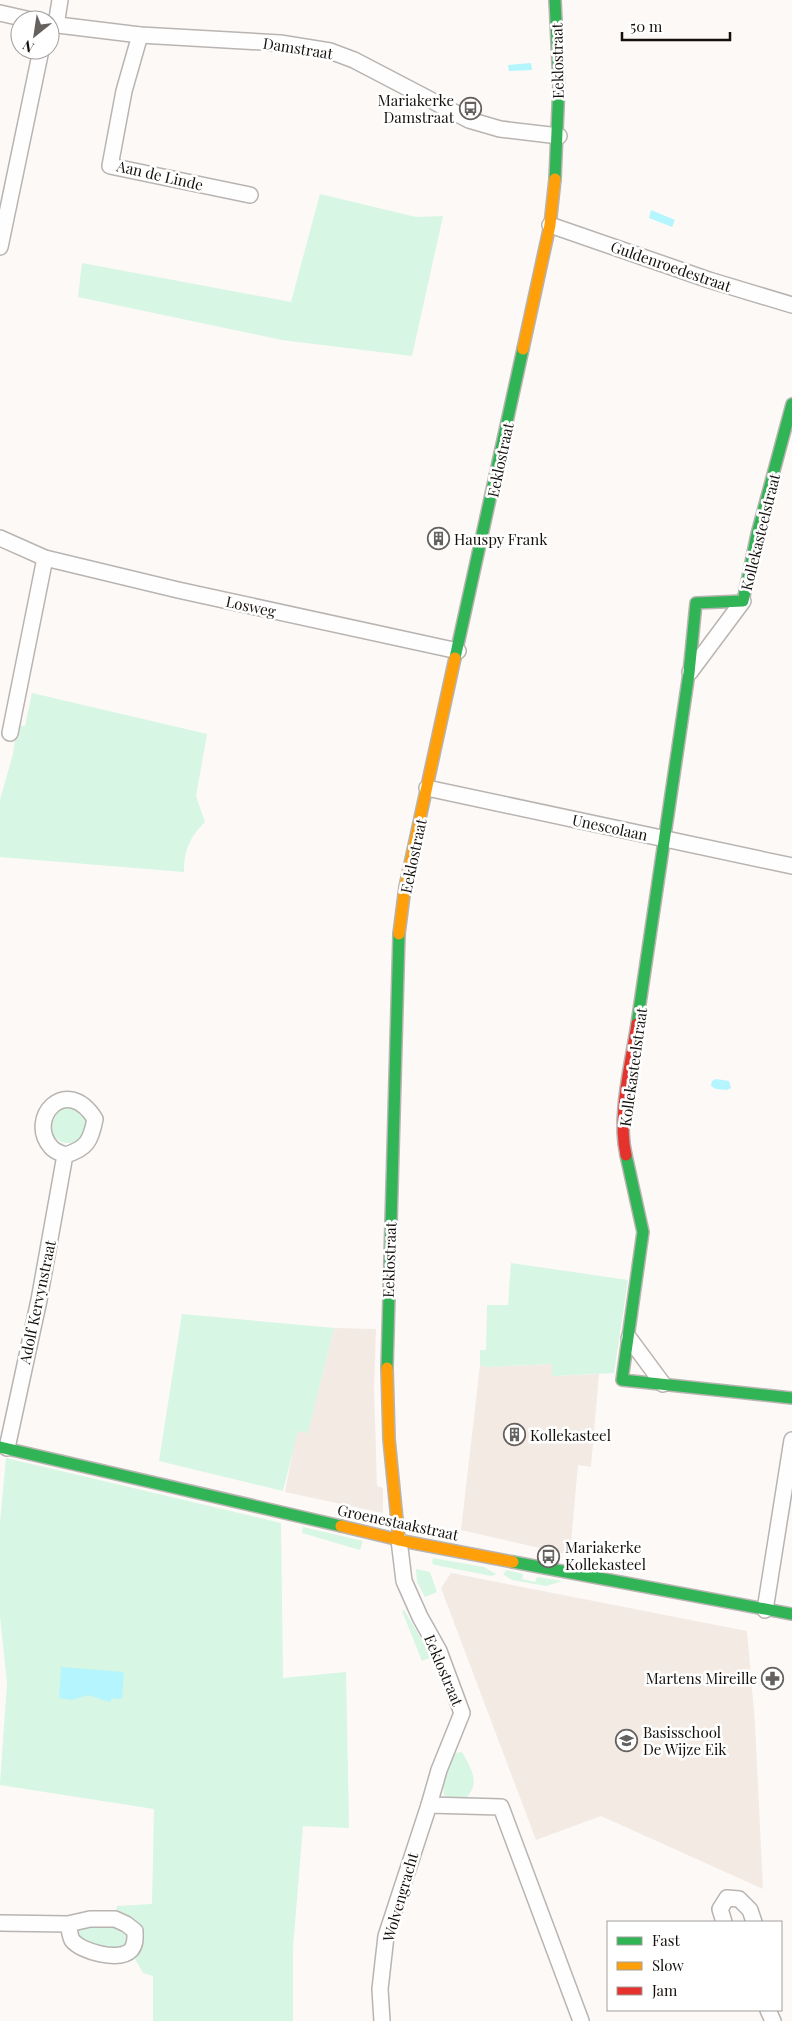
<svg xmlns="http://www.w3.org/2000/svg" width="792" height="2021" font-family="'Playfair Display',serif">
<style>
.built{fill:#f3eae4}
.green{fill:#d7f6e3}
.water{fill:#b5f5fd}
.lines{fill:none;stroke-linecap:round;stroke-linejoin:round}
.street-casing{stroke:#b8b4b1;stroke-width:18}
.fast-casing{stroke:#b8b4b1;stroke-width:14}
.slow-casing{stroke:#b8b4b1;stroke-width:14}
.jam-casing{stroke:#b8b4b1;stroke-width:14}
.street{stroke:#fffefe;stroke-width:15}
.fast{stroke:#30b455;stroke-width:11}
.slow{stroke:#ff9f0a;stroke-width:11}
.jam{stroke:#e5322d;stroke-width:11}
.labels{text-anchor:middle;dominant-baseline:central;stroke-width:5;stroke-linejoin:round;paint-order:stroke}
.street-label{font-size:15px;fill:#140f0b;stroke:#fff}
.poi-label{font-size:15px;fill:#140f0b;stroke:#fff;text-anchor:start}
</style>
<rect width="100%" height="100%" fill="#fcf9f7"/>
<g class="built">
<path d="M334,1328L376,1329L374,1389L377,1486L383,1488V1513L285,1492L297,1430L308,1432Z"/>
<path d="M552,1364V1376L599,1374L591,1467L578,1465L570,1555L461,1530L480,1365L488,1367Z"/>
<path d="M451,1573L747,1631L755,1723L763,1889L601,1816L536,1840L441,1588Z"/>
</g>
<g class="green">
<path d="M320,194L416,217L443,216L412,356L282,340L78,297L82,263L291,302Z"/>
<path d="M32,693L207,734L196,796L205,822C190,837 184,850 184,872L0,857V800L13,754L17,725L25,726Z"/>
<circle cx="68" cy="1125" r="18"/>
<path d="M511,1263L628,1280L614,1373L552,1376V1364L488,1367L480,1365V1350H486L487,1305H508Z"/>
<path d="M182,1314L334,1328L308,1433L298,1431L283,1491L159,1461Z"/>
<path d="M6,1458L281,1523L283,1678L346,1672L349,1828L303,1826L293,1947V2021H153V1976L143,1973L134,1957L140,1943L115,1915L117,1906L152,1904L154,1809L0,1785L7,1683L0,1616V1523Z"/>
<path d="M303,1527L363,1541L360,1550L302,1533Z"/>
<path d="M433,1558L484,1567L496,1574L492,1576L435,1565L432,1563Z"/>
<path d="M416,1569L430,1572L437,1592L425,1597L417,1582Z"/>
<path d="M507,1570L523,1574L522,1579L535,1582L537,1577L562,1581L546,1586L512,1580L503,1574Z"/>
<path d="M404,1610L432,1657L422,1661L402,1611Z"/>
<path d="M462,1752C471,1768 481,1783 466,1798L455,1799L444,1795C441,1779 446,1766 455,1753Z"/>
<path d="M81,1926L117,1927L129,1935L130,1941L122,1950C106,1948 83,1950 77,1932Z"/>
</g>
<g class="water">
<path d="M531,63L532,70L509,71L508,65Z"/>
<path d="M651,210L675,220L672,227L649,218Z"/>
<path d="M716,1079L729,1081L731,1088L727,1090L716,1089L711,1086L712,1081Z"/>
<path d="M61,1667L124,1672L122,1699L112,1698L110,1702L88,1695L72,1700L59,1698Z"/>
</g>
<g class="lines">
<defs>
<g id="street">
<path d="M0,13L31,20"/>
<path d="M50,24L140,35L280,43L330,51L354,60L469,120L500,129L559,136"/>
<path d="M56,25L60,0"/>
<path d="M140,35L124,91L110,166L250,195"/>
<path d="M550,225L709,280L792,305"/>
<path d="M0,247L41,50"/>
<path d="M0,538L45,558L178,590L458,651"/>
<path d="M690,672L743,601"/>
<path d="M10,733L45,558"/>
<path d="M427,788L792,866"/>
<path d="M629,1338L663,1384"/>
<path d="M7,1448L39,1300L65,1155C87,1149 91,1140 95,1119C66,1073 26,1119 51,1147C54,1151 60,1153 65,1155"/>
<path d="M399,1540L404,1581L420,1617L439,1651L462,1713L439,1770L429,1805"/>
<path d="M765,1610L792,1440"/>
<path d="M724,1922L720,1909L727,1898L739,1899L750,1910L754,1922"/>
<path d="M0,1923L68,1924L90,1919H115L126,1924L135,1931C135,1938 136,1944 131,1950C120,1962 81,1952 72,1940C70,1936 69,1928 68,1924"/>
<path d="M768,2010L773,2021"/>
<path d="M382,2021L380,1989L386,1936L429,1805L501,1807L581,2021"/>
</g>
<g id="fast">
<path d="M555,179L559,84L555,0"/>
<path d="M455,658L523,349"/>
<path d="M637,1024L689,673L696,603L743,601L757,534L792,404"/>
<path d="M626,1155L643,1232L622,1380L792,1398"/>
<path d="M387,1368L399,934"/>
<path d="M0,1447L341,1526"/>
<path d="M513,1562L792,1614"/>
</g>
<g id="slow">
<path d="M523,349L550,225L555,179"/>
<path d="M399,934L405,887L455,658"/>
<path d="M387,1368L389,1439L399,1540"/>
<path d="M341,1526L408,1542L513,1562"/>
</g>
<path id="jam" d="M626,1155C617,1117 631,1063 637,1024"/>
</defs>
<use href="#street" class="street-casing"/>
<use href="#fast" class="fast-casing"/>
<use href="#slow" class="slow-casing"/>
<use href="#jam" class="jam-casing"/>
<use href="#street" class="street"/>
<use href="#fast" class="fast"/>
<use href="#slow" class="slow"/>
<use href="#jam" class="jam"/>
</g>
<defs>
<symbol id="bus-ring" viewBox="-11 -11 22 22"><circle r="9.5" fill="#fff" stroke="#65615e" stroke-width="1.5"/><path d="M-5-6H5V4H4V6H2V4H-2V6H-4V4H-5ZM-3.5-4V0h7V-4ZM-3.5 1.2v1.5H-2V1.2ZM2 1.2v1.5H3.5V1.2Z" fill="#65615e"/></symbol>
<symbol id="building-ring" viewBox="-11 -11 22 22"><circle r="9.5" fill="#fff" stroke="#65615e" stroke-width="1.5"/><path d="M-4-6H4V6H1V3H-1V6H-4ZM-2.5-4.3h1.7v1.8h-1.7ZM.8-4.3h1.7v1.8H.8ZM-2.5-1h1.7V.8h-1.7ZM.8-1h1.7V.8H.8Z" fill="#65615e"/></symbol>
<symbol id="pharmacy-ring" viewBox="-11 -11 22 22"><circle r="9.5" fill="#fff" stroke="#65615e" stroke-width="1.5"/><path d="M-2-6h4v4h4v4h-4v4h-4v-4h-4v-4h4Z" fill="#65615e"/></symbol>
<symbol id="school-ring" viewBox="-11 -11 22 22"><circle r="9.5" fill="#fff" stroke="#65615e" stroke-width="1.5"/><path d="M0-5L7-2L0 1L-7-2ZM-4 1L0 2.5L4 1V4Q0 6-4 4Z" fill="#65615e"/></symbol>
</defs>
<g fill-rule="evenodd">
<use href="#bus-ring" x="458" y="96" width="25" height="25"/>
<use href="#building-ring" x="426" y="526" width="25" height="25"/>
<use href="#building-ring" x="502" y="1422" width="25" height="25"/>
<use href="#bus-ring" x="536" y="1544" width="25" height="25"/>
<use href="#pharmacy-ring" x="760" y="1666" width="25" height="25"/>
<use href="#school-ring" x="614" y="1728" width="25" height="25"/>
</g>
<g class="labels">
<g class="street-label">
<text transform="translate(298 48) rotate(9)">Damstraat</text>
<text transform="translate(557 61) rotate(-91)">Eeklostraat</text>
<text transform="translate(160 175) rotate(13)">Aan de Linde</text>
<text transform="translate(671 266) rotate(19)">Guldenroedestraat</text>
<text transform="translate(500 460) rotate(-78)">Eeklostraat</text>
<text transform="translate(760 532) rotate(-76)">Kollekasteelstraat</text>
<text transform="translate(251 606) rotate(12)">Losweg</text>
<text transform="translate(610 827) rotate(12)">Unescolaan</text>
<text transform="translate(413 856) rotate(-78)">Eeklostraat</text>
<text transform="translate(633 1067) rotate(-82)">Kollekasteelstraat</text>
<text transform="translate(389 1260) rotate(-88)">Eeklostraat</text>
<text transform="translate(37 1302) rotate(-78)">Adolf Kervynstraat</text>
<text transform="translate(398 1522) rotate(12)">Groenestaakstraat</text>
<text transform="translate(444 1670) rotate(67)">Eeklostraat</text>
<text transform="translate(400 1897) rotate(-74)">Wolvengracht</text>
</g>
<g class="poi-label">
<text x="454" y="100" text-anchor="end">Mariakerke<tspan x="454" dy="17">Damstraat</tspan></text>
<text x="454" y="539">Hauspy Frank</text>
<text x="530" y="1435">Kollekasteel</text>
<text x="565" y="1547">Mariakerke<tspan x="565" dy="17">Kollekasteel</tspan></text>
<text x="757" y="1678" text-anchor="end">Martens Mireille</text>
<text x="643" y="1732">Basisschool<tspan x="643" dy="17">De Wijze Eik</tspan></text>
</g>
</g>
<rect x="607" y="1921" width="175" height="90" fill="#ffffff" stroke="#a19f9d"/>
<rect x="617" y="1937" width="25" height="8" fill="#30b455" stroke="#a19f9d"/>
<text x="652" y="1946" font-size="15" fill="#140f0b">Fast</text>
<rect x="617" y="1962" width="25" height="8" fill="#ff9f0a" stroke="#a19f9d"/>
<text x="652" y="1971" font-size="15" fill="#140f0b">Slow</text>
<rect x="617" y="1987" width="25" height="8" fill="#e5322d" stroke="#a19f9d"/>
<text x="652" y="1996" font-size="15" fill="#140f0b">Jam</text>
<g transform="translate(35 35) rotate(210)"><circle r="24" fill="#ffffff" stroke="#a19f9d"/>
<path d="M0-4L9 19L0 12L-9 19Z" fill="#65615e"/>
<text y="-8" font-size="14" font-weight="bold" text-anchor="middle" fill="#140f0b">N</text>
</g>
<path d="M622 32v8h108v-8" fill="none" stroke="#140f0b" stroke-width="2.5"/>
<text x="630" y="32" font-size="15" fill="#140f0b" stroke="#ffffff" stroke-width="4" paint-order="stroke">50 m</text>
</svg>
